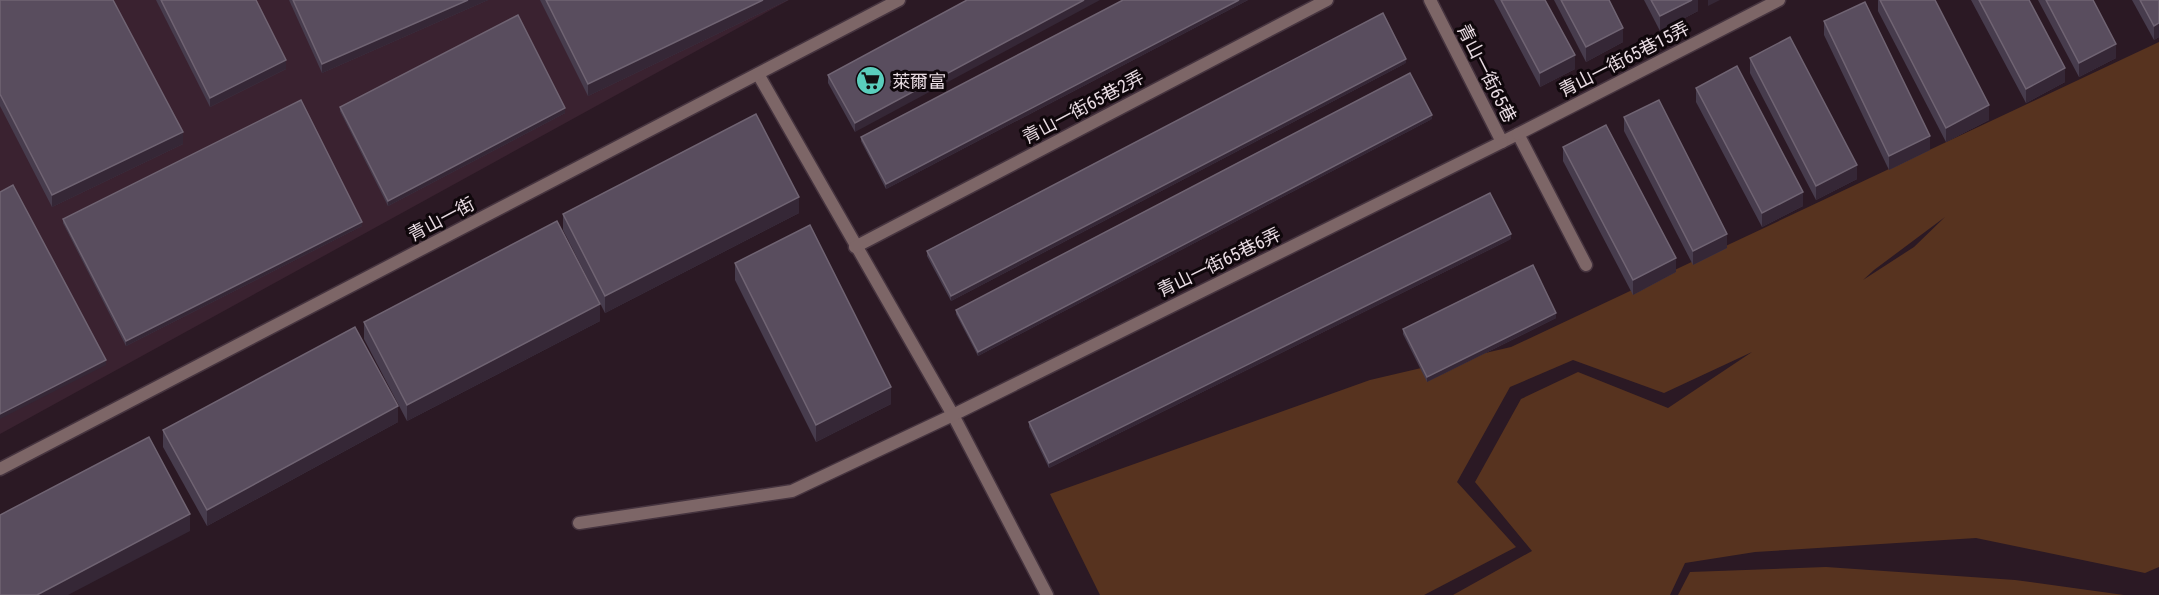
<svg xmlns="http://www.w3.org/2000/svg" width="2159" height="595" font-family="'Roboto Condensed','Noto Sans TC',sans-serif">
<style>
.built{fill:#3a2230}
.green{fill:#57331f;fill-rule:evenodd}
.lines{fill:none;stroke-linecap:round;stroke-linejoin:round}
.minor-casing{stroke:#46343f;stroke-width:15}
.minor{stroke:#7d6667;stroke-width:12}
.wall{fill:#473c4d}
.shaded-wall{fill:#352736}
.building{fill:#594d5e;stroke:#706473;stroke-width:1.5}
.labels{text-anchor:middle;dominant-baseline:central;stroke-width:6;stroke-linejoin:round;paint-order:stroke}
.street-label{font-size:18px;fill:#eadde4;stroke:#0f070b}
.poi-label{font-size:18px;fill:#eadde4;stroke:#0f070b;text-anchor:start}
</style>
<rect width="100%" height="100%" fill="#2b1924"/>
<path class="built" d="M0,0H789L0,434Z"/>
<g class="green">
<path d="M2159,42V567L2145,573L1976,538L1755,552L1685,563L1670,595H1453L1532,551L1475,482L1521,399L1578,372L1668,408L1752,352L1664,393L1573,360L1510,387L1457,482L1516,547L1424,595H1100L1050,494L1370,380L1511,347ZM1945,217L1914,247L1863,280L1874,270Z"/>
<path d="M1826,567L2015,580L2124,595H1678L1690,572Z"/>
</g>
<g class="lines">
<defs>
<g id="minor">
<path d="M1430,0L1502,142L1518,134L1586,265"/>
<path d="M758,74L953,415L1047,595"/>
<path d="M1518,134L1779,0"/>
<path d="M855,247L1327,0"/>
<path d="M0,469L899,0"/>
<path d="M579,523L792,491L953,415L1502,142"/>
</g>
</defs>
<use href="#minor" class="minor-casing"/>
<use href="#minor" class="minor"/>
</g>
<g class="wall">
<path d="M0,0L183,144L52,207L0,106Z"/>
<path d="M156,0H256L286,69L210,107Z"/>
<path d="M289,0H488L322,73Z"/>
<path d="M540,0H788L588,96Z"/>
<path d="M967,0L855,132L828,83V75Z"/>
<path d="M1123,0H1248L886,189L861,141V137Z"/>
<path d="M1494,0H1545L1575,69L1540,87Z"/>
<path d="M1554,0H1609L1623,42L1586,62Z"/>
<path d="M1644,0H1698V11L1660,31Z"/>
<path d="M1878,0H1935L1989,120L1946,142L1878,11Z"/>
<path d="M1971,0H2029L2065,82L2026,103Z"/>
<path d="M2038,0H2093L2116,58L2079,77Z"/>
<path d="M2132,0H2159V37L2154,40Z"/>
<path d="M1824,21L1930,150L1889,170L1824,35Z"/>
<path d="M1750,58L1857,179L1816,200L1750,73Z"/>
<path d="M1406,63L951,301L927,256V251Z"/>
<path d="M1696,88L1803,206L1762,227L1696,102Z"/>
<path d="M340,107L565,113L388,206L340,111Z"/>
<path d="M1624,117L1727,248L1693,265L1624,131Z"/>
<path d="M1432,119L978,356L956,314V310Z"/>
<path d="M1563,147L1676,272L1633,295L1563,161Z"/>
<path d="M799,213L605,313L563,230V214Z"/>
<path d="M63,219L362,226L126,346L63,223Z"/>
<path d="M1511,239L1049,468L1029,427V422Z"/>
<path d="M735,263L891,404L816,442L735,280Z"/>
<path d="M1556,318L1427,382L1403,334V329Z"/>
<path d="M600,321L407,421L364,339V322Z"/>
<path d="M398,422L207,526L163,447V430Z"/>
</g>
<g class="shaded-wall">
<path d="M468,0H488L322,73V64Z"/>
<path d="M763,0H788L588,96V84Z"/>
<path d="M1084,0H1100L855,132V123Z"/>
<path d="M1239,0H1248L886,189V184Z"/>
<path d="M1692,0H1698V11L1660,31V16Z"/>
<path d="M1708,0H1720L1708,6Z"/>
<path d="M2159,23V37L2154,40V26Z"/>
<path d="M1623,28V42L1586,62V47Z"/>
<path d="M2116,44V58L2079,77V63Z"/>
<path d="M1575,55V69L1540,87V73Z"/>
<path d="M1406,59V63L951,301V296Z"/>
<path d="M286,60V69L210,107V98Z"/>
<path d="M2065,68V82L2026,103V89Z"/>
<path d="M1989,105V120L1946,142V128Z"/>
<path d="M565,108V113L388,206V201Z"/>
<path d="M1432,115V119L978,356V352Z"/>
<path d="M183,132V144L52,207V195Z"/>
<path d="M1930,136V150L1889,170V156Z"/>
<path d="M1857,165V179L1816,200V186Z"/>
<path d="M1803,192V206L1762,227V213Z"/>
<path d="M799,197V213L605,313V296Z"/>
<path d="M362,222V226L126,346V341Z"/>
<path d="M1511,234V239L1049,468V463Z"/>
<path d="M1727,234V248L1693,265V251Z"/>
<path d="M1676,258V272L1633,295V280Z"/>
<path d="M600,304V321L407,421V405Z"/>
<path d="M1556,313V318L1427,382V377Z"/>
<path d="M106,360V365L0,419V414Z"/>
<path d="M891,387V404L816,442V425Z"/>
<path d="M398,406V422L207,526V510Z"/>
<path d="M190,514V531L68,595H37Z"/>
</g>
<g class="building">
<path d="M0,0H113L183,132L52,195L0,94Z"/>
<path d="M161,0H256L286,60L210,98Z"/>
<path d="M293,0H468L322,64Z"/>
<path d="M546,0H763L588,84Z"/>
<path d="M967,0H1084L855,123L828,75Z"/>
<path d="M1123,0H1239L886,184L861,137Z"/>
<path d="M1501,0H1545L1575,55L1540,73Z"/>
<path d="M1561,0H1609L1623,28L1586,47Z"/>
<path d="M1651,0H1692L1660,16Z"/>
<path d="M1880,0H1935L1989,105L1946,128Z"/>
<path d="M1979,0H2029L2065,68L2026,89Z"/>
<path d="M2046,0H2093L2116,44L2079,63Z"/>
<path d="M2140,0H2159V23L2154,26Z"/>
<path d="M1865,2L1930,136L1889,156L1824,21Z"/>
<path d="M1383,13L1406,59L951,296L927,251Z"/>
<path d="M518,15L565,108L388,201L340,107Z"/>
<path d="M1790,37L1857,165L1816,186L1750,58Z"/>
<path d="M1737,66L1803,192L1762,213L1696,88Z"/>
<path d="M1410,73L1432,115L978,352L956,310Z"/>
<path d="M301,100L362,222L126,341L63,219Z"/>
<path d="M1659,100L1727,234L1693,251L1624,117Z"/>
<path d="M756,114L799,197L605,296L563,214Z"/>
<path d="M1606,125L1676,258L1633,280L1563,147Z"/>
<path d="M13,185L106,360L0,414V192Z"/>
<path d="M1490,193L1511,234L1049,463L1029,422Z"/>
<path d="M557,221L600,304L407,405L364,322Z"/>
<path d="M810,225L891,387L816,425L735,263Z"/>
<path d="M1533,265L1556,313L1427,377L1403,329Z"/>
<path d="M355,327L398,406L207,510L163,430Z"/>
<path d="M149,437L190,514L37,595H0V515Z"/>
</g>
<defs>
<symbol id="supermarket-disc" viewBox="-11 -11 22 22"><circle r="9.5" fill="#5acebc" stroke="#0f070b"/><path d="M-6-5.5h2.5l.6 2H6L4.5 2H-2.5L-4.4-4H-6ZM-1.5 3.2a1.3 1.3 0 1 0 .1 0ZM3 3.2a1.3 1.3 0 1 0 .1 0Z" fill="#111"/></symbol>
</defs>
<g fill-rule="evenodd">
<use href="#supermarket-disc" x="854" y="64" width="33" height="33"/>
</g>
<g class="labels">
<g class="street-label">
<text transform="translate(1624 59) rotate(-27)">青山一街65巷15弄</text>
<text transform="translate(1487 73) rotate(63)">青山一街65巷</text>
<text transform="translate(1083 107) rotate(-28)">青山一街65巷2弄</text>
<text transform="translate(441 219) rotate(-28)">青山一街</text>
<text transform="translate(1219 262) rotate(-26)">青山一街65巷6弄</text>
</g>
<g class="poi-label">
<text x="892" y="81">萊爾富</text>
</g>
</g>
</svg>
